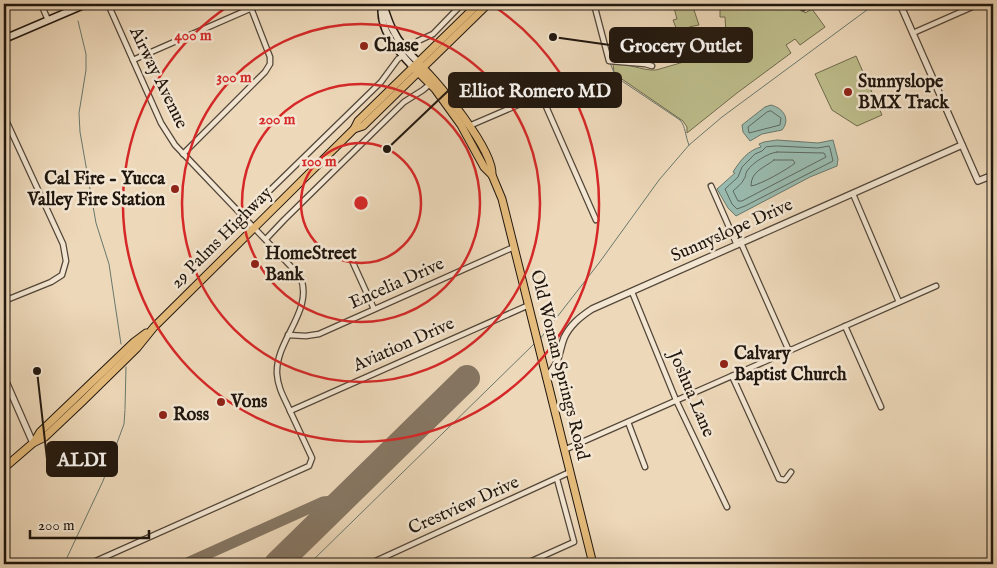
<svg xmlns="http://www.w3.org/2000/svg" width="997" height="568" font-family="'IM FELL English',serif">
<style>
.green{fill:#bdbd8b;stroke:#6e6a4c}
.water{fill:#99baae;stroke:#68786e}
.lines{fill:none;stroke-linecap:round;stroke-linejoin:round}
.shore{stroke:#5c685e;stroke-width:1}
.stream{stroke:#68786e;stroke-width:1}
.taxiway{stroke:#867764;stroke-width:11}
.runway{stroke:#867764;stroke-width:26}
.minor-casing{stroke:#524639;stroke-width:7}
.tertiary-casing{stroke:#524639;stroke-width:8}
.secondary-casing{stroke:#1f160e;stroke-width:9}
.primary-casing{stroke:#1f160e;stroke-width:9}
.minor{stroke:#f3e6d2;stroke-width:4.5}
.tertiary{stroke:#f3e6d2;stroke-width:5.5}
.secondary{stroke:#f3e6d2;stroke-width:6}
.primary{stroke:#e6bc7c;stroke-width:7}
.ring{fill:none;stroke:#d62828;stroke-width:2.5}
.poi-dot{fill:#8f2418;stroke:#f3e6d2;stroke-width:2}
.labels{text-anchor:middle;dominant-baseline:central;stroke-width:5;stroke-linejoin:round;paint-order:stroke}
.poi-label{font-size:18px;font-weight:bold;fill:#1f160e;stroke:#f3e6d2;text-anchor:start}
.street-label{font-size:18px;fill:#1f160e;stroke:#f3e6d2}
.centre{fill:#d62828;stroke:#f3e6d2;stroke-width:2.5}
.ring-label{font-size:15px;text-anchor:middle;font-weight:bold;fill:#d62828;stroke:#f3e6d2;stroke-width:5;stroke-linejoin:round;paint-order:stroke}
.leader{fill:none;stroke:#1f160e;stroke-width:2}
.callout-dot{fill:#1f160e;stroke:#f3e6d2;stroke-width:2}
.callout{fill:#1f160e;stroke:#1f160e;stroke-width:2}
.callout-label{font-size:19px;text-anchor:middle;font-weight:bold;fill:#fff}
</style>
<rect width="100%" height="100%" fill="#edd8b9"/>
<filter id="stains"><feTurbulence type="fractalNoise" baseFrequency=".004" numOctaves="4"/><feColorMatrix values="0 0 0 0 .2 0 0 0 0 .09 0 0 0 0 .02 0 0 0 .5 -.17"/></filter>
<radialGradient id="worn" r=".72"><stop offset=".6" stop-color="#630" stop-opacity="0"/><stop offset="1" stop-color="#630" stop-opacity=".3"/></radialGradient>
<g class="green">
<path d="M689,4H692L699,25L689,27L687,31L689,40L649,52L647,42L678,33L673,20L677,19L674,8Z"/>
<path d="M720,4H798L805,13L812,9L825,27L800,45L795,39L786,45L791,53L737,93L687,133V127L683,121L616,75L614,72L613,64C627,62 641,71 656,70L715,53V50C722,46 721,42 721,35L726,34L725,17H720Z"/>
<path d="M856,56L882,115L857,126L832,110L815,74Z"/>
</g>
<g class="water">
<path d="M771,105C783,108 791,119 782,130L762,134L750,141L743,132L742,125L765,107Z"/>
<path d="M777,140L818,143L833,140L838,159L837,166L810,177L736,216L728,208L717,189L735,173L733,172C740,161 748,150 761,147L759,144L764,142Z"/>
</g>
<g class="lines">
<g class="shore">
<path d="M771,111L781,118L780,125L749,133L748,127L767,112Z"/>
<path d="M777,146L818,148L829,146L830,148L833,161L745,206L737,209L732,204L725,189L738,177L742,167L755,154L762,151L766,147Z"/>
<path d="M777,152L824,153L826,157L742,201H738L733,191C736,188 742,184 744,179C746,177 745,174 747,171C752,163 768,153 777,152Z"/>
<path d="M774,160H793L795,163C788,169 760,185 751,186C751,171 764,168 774,160Z"/>
</g>
<g class="stream">
<path d="M78,21L86,54V70L79,113L80,132L96,223L109,264L121,344"/>
<path d="M610,63L616,77L680,120C686,127 685,136 689,145"/>
<path d="M540,339L599,263L659,180L689,145L722,117L875,4"/>
<path d="M125,409L126,367"/>
<path d="M64,564L103,481L124,424L125,410"/>
<path d="M309,564L534,344"/>
</g>
<path class="taxiway" d="M185,564L323,502L333,501L338,505"/>
<path class="runway" d="M277,564L467,378"/>
<defs>
<g id="minor">
<path d="M41,4L48,20"/>
<path d="M594,4L609,61L645,64L652,66"/>
<path d="M803,8L809,4"/>
<path d="M913,33L979,4"/>
<path d="M407,51L418,41L433,34L462,4"/>
<path d="M133,60L261,4"/>
<path d="M4,116L63,244L66,261L62,275L51,282L4,301"/>
<path d="M469,126L541,95L596,220"/>
<path d="M183,154L265,72L270,64V57L251,8"/>
<path d="M711,186L737,245"/>
<path d="M853,194L899,302"/>
<path d="M241,215L260,200L381,82L398,59L403,56"/>
<path d="M266,239L284,220L404,102L423,90L430,84"/>
<path d="M741,243L789,351"/>
<path d="M349,254L374,309"/>
<path d="M632,292L676,400L727,507"/>
<path d="M845,326L881,407"/>
<path d="M288,335L306,336L319,334L514,247"/>
<path d="M732,376L779,479L785,480L791,472"/>
<path d="M290,411L529,305"/>
<path d="M628,422L645,467"/>
<path d="M564,450L936,286"/>
<path d="M89,564L309,466L312,458C305,443 298,428 291,413C285,399 278,389 277,374C275,340 315,310 300,276L175,145L161,123L108,4"/>
<path d="M369,564L570,472"/>
<path d="M525,564L574,542L557,479"/>
</g>
<g id="tertiary">
<path d="M900,4L978,181L993,175"/>
<path d="M4,377L33,443"/>
<path d="M546,377C560,364 558,354 564,338C570,325 580,317 592,309L962,145"/>
</g>
<g id="secondary">
<path d="M382,4C378,29 397,50 413,67"/>
<path d="M382,4C387,13 388,22 393,30C399,43 408,52 418,62"/>
<path d="M4,39L86,4"/>
</g>
<g id="primary">
<path d="M419,64C438,82 494,150 492,175"/>
<path d="M413,67L435,89L461,125L484,167L492,175L502,199L593,564"/>
<path d="M354,129L363,126L488,4"/>
<path d="M34,442L40,432L134,342L146,333"/>
<path d="M4,468L33,443L45,437L82,402L137,348L154,327L354,129L358,121L478,4"/>
</g>
</defs>
<use href="#minor" class="minor-casing"/>
<use href="#tertiary" class="tertiary-casing"/>
<use href="#secondary" class="secondary-casing"/>
<use href="#primary" class="primary-casing"/>
<use href="#minor" class="minor"/>
<use href="#tertiary" class="tertiary"/>
<use href="#secondary" class="secondary"/>
<use href="#primary" class="primary"/>
</g>
<g class="ring">
<circle cx="361" cy="203" r="60"/>
<circle cx="361" cy="203" r="119"/>
<circle cx="361" cy="203" r="179"/>
<path d="M492 5A238 238 0 1 1 230 5"/>
</g>
<g class="poi-dot">
<circle cx="364" cy="46" r="5"/>
<circle cx="848" cy="92" r="5"/>
<circle cx="175" cy="189" r="5"/>
<circle cx="255" cy="264" r="5"/>
<circle cx="724" cy="364" r="5"/>
<circle cx="221" cy="402" r="5"/>
<circle cx="163" cy="415" r="5"/>
</g>
<g class="labels">
<g class="poi-label">
<text x="374" y="46">Chase</text>
<text x="858" y="82">Sunnyslope<tspan x="858" dy="21">BMX Track</tspan></text>
<text x="165" y="179" text-anchor="end">Cal Fire - Yucca<tspan x="165" dy="21">Valley Fire Station</tspan></text>
<text x="265" y="254">HomeStreet<tspan x="265" dy="21">Bank</tspan></text>
<text x="734" y="354">Calvary<tspan x="734" dy="21">Baptist Church</tspan></text>
<text x="231" y="402">Vons</text>
<text x="173" y="415">Ross</text>
</g>
<g class="street-label">
<text transform="translate(158 78) rotate(64)">Airway Avenue</text>
<text transform="translate(732 231) rotate(-24)">Sunnyslope Drive</text>
<text transform="translate(222 238) rotate(-45)">29 Palms Highway</text>
<text transform="translate(397 284) rotate(-24)">Encelia Drive</text>
<text transform="translate(404 345) rotate(-24)">Aviation Drive</text>
<text transform="translate(559 365) rotate(76)">Old Woman Springs Road</text>
<text transform="translate(691 394) rotate(67)">Joshua Lane</text>
<text transform="translate(464 506) rotate(-24)">Crestview Drive</text>
</g>
</g>
<circle cx="361" cy="203" r="8" class="centre"/>
<g class="ring-label">
<text x="193" y="40">400 m</text>
<text x="234" y="82">300 m</text>
<text x="277" y="124">200 m</text>
<text x="319" y="166">100 m</text>
</g>
<path class="leader" d="M553 37L610 45M387 149L449 90M37 371L47 459"/>
<g class="callout-dot">
<circle cx="553" cy="37" r="5"/>
<circle cx="387" cy="149" r="5"/>
<circle cx="37" cy="371" r="5"/>
</g>
<g class="callout">
<rect x="610" y="28" width="142" height="34" rx="5"/>
<rect x="449" y="73" width="172" height="34" rx="5"/>
<rect x="47" y="442" width="70" height="34" rx="5"/>
</g>
<g class="callout-label">
<text x="681" y="52">Grocery Outlet</text>
<text x="535" y="97">Elliot Romero MD</text>
<text x="82" y="466">ALDI</text>
</g>
<rect width="997" height="568" fill="none" stroke="#edd8b9" stroke-width="20"/>
<rect x="5" y="5" width="987" height="558" fill="none" stroke="#1f160e" stroke-width="2.5"/>
<rect x="10" y="10" width="977" height="548" fill="none" stroke="#1f160e"/>
<path d="M30 530v8h119v-8" fill="none" stroke="#1f160e" stroke-width="2.5"/>
<text x="38" y="530" font-size="15" fill="#1f160e" stroke="#f3e6d2" stroke-width="4" paint-order="stroke">200 m</text>
<rect width="100%" height="100%" filter="url(#stains)"/>
<rect width="100%" height="100%" fill="url(#worn)"/>
</svg>
